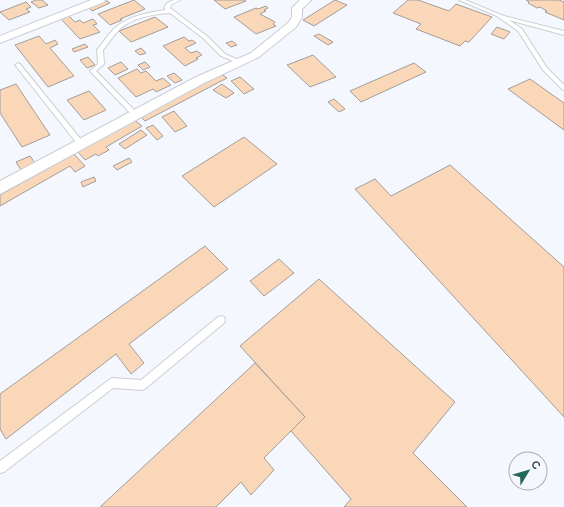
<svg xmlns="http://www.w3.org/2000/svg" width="564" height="507" font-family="Raleway,sans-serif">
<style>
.building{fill:#fad7b9;stroke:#a39d99}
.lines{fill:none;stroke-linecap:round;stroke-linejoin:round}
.service-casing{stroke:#cbced4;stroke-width:2}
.minor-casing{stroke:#cbced4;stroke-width:2}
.service{fill:#fff;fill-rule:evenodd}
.minor{fill:#fff;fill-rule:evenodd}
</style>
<rect width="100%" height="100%" fill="#f4f7fe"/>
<g class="building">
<path d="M36,0H42L48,5L39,8L31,2Z"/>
<path d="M105,0L110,3L92,11L88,7Z"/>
<path d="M134,0L145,9L120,19L122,20L110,25L98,14Z"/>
<path d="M214,0H245L246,1L225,9Z"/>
<path d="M335,0L347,5L314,26L303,20Z"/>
<path d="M408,0H418L449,11L456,4L492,17L469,42L465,41L460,46L416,29L421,24L393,13Z"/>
<path d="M526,0H559L564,2V20L545,12L547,11L540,7L537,8L528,3L529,2Z"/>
<path d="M26,2L31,7L26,9L30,12L9,20L0,12Z"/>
<path d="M266,6L268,8L264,10L266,11L260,14L275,22L273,24L276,26L256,34L234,17L256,8L258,9Z"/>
<path d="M69,16L75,22L80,20L83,23L93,19L97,24L93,25L100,32L80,39L61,19Z"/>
<path d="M155,17L168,27L131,42L119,31Z"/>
<path d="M497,27L510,32L504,39L491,34Z"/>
<path d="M319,34L333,42L328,45L314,36Z"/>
<path d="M39,36L46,44L55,40L58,44L50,48L74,76L48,87L15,45Z"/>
<path d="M184,37L189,41L192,40L196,43L185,48L191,53L197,51L202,55L196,58L198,59L185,66L163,46Z"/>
<path d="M232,41L237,45L231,47L226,43Z"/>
<path d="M85,44L88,47L74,52L72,49Z"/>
<path d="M141,48L146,53L140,55L135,51Z"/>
<path d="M313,55L336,77L310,87L287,65Z"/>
<path d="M88,57L95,65L87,68L80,60Z"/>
<path d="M121,62L128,69L115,75L108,68Z"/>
<path d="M145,62L150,67L143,70L138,65Z"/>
<path d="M414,63L426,72L361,102L350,91Z"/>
<path d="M137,69L141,73L146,71L156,81L163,78L171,85L156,92L153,89L136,97L118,78Z"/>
<path d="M174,73L182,80L175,83L167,76Z"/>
<path d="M220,73L227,78L145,121L139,115Z"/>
<path d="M240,77L254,89L244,94L231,81Z"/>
<path d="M530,79L564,103V130L508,89Z"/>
<path d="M16,84L50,135L22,147L0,113V90Z"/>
<path d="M222,84L234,93L226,98L213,90Z"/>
<path d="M89,91L106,110L84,120L67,100Z"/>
<path d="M334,99L345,109L339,112L328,102Z"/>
<path d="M174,111L187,126L175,132L162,117Z"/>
<path d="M133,119L142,126L106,147L109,150L98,156L96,154L85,160L77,151Z"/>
<path d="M153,125L163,136L157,140L146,128Z"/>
<path d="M141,130L147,135L125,149L119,144Z"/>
<path d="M244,137L277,164L214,207L182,176Z"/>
<path d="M74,154L85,166L75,172L70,166L0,206V195Z"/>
<path d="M30,156L35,163L21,170L16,162Z"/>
<path d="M129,158L132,162L117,170L113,166Z"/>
<path d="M450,165L564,267V417L355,189L375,179L391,196Z"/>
<path d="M94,177L96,181L83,187L81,182Z"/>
<path d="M205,246L228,269L129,344L144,363L131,374L116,354L6,439L0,429V394Z"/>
<path d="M279,259L294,273L264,296L250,281Z"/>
<path d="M319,279L455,402L413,453L467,507H344L351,499L291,431L305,417L240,346Z"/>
<path d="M255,363L305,417L264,458L274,470L251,495L241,482L216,507H100Z"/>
</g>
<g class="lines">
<defs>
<g id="service">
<path d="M174,0H180L171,5L170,8L207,36L225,54L243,62L238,63L221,56L203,38L170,13C153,14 131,18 119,30C113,36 108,44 103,50L104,64L96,71L138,114L137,116H133L90,71L98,64L97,50C103,43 108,34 115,28C128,16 150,12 166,10L164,8L167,3Z"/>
<path d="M459,0H465L504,16L564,31V35L509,20L522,29L547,68L564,85V90L562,89L543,70L518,31L497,16Z"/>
<path d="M18,63L20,64L83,142V146H79L16,66L15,65Z"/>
<path d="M221,316L224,317L225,320L224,323L146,388L143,390L113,388L4,472L0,473V461L109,380L112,378L141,380L218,317Z"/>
</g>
<g id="minor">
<path d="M91,0H105L104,2L0,43V36Z"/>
<path d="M300,0H311L302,9V17L296,27L259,57L204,83L0,194V181L196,77L251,53L288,23L292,17V8Z"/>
</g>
</defs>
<use href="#service" class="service-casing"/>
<use href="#minor" class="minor-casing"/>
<use href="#service" class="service"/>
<use href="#minor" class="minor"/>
</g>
<g transform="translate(528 471) rotate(52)"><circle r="19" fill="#f4f7fe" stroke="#aaadb2"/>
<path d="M0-3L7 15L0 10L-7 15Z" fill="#266756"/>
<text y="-6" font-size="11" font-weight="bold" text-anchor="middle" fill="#3b3d3f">С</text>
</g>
</svg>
